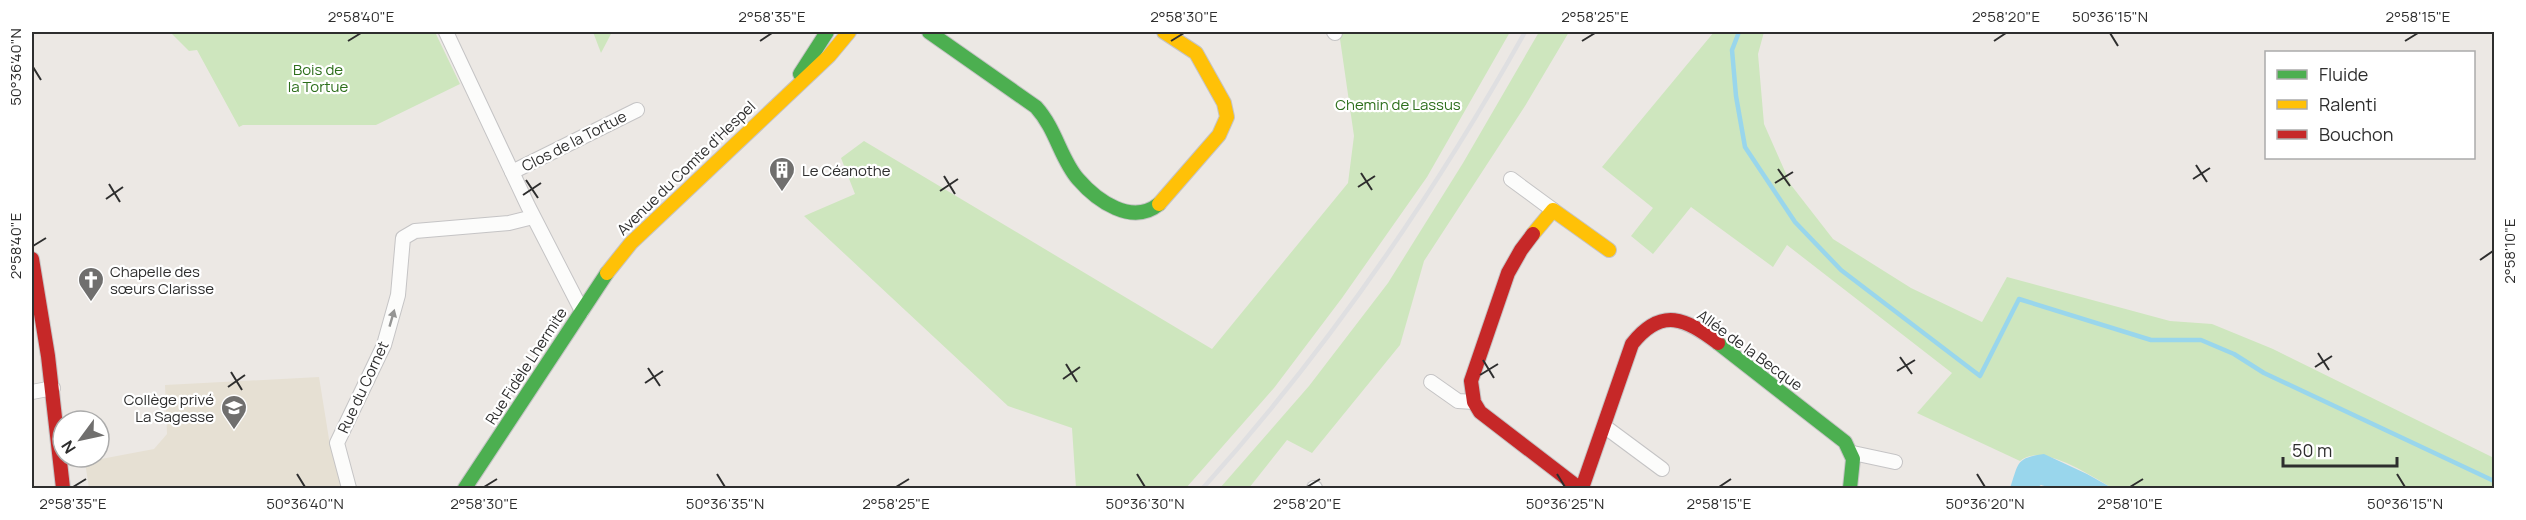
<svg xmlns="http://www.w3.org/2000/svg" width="2526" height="520" font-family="Manrope,sans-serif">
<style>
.education{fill:#e6e0d3}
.green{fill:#cee6be}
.water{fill:#99d6ec}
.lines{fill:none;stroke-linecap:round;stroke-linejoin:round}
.stream{stroke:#99d6ec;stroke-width:4.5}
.street-casing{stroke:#c5c4c5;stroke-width:16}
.fast-casing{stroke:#c5c4c5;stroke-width:16}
.slow-casing{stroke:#c5c4c5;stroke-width:16}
.jam-casing{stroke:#c5c4c5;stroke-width:16}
.street{stroke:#fcfcfb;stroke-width:14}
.fast{stroke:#4caf50;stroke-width:14}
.slow{stroke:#ffc107;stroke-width:14}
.jam{stroke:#c62828;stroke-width:14}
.rail{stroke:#dfdfe1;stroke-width:4.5}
.oneway{fill:#959594}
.ticks{fill:none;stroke:#2e2e2e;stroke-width:2}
.labels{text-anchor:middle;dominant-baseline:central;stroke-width:4.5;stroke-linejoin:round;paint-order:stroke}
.park-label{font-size:15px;fill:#2c6e1b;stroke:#fff}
.street-label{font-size:15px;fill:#2e2e2e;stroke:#fff}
.poi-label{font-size:15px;fill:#2e2e2e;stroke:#fff;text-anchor:start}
.neatline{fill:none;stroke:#2e2e2e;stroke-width:2}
.ticks-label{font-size:15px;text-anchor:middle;fill:#2e2e2e}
</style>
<rect width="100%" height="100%" fill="#ece8e4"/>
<path class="education" d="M319,377L329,439L341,488H89L85,462L154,449L167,434L165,385Z"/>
<g class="green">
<path d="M170,32H435L460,84L376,125H243L239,127L197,50L189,51Z"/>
<path d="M593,32H612L601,53Z"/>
<path d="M1339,32H1510L1427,177L1342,298L1274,388L1186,488H1076L1072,428L1008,406L804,216L855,194L841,158L864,141L1212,349L1348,183L1354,136Z"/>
<path d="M1539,32H1569L1525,106L1424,261L1400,345L1312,453L1287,440L1249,488H1220L1309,386L1388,283L1463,163Z"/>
<path d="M1714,32H1764L1758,54L1764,124L1791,185L1833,239L1911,288L1982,322L2007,277L2170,321L2212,324L2273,349L2494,458V488H2112C2091,476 2041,442 2020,461L1917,413L1952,373L1787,245L1773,267L1691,207L1653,254L1631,236L1653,208L1602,167Z"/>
</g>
<path class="water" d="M2044,454L2087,474L2112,488H2051L2041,485L2036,488H2010C2019,463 2015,458 2044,454Z"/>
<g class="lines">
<path class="stream" d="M1739,32L1732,50L1736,96L1745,147L1795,222L1841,270L1980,376L2019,299L2151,340H2201L2234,354L2264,373L2494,481"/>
<defs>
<g id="street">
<path d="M446,32L528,206L582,311"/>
<path d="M1334,32L1335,33"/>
<path d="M512,172L637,110"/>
<path d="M1511,179L1553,210"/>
<path d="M1431,382L1458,401L1474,402"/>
<path d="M32,392L53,388"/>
<path d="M1604,426L1662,469"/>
<path d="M1853,453L1895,462"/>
<path d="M349,488L337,443L384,345L398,295L403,238L415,231L509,223L533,217"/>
<path d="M1314,488H1315"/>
</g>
<g id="fast">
<path d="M929,32L1036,107C1056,129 1061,160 1078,179C1097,201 1132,226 1159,204"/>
<path d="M800,74L827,32"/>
<path d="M1718,343L1845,442L1853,459L1850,488"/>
<path d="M465,488L607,273"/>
</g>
<g id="slow">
<path d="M1159,204L1219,135L1227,117L1224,103L1196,53L1164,32"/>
<path d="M1533,234L1553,210L1609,250"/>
<path d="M607,273L631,243L829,56L849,32"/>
</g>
<g id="jam">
<path d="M1533,234L1521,250L1508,273L1471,381L1474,402L1480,412L1579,488"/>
<path d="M32,259L48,356L63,488"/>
<path d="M1582,488L1632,344C1662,306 1686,319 1718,343"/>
</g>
</defs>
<use href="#street" class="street-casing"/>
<use href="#fast" class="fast-casing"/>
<use href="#slow" class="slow-casing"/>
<use href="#jam" class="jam-casing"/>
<use href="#street" class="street"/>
<use href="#fast" class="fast"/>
<use href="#slow" class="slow"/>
<use href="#jam" class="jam"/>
<path class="rail" d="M1203,488C1328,349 1434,195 1525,32"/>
</g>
<defs><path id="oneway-solid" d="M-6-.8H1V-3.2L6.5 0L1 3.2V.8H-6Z" transform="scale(1.5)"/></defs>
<use class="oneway" href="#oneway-solid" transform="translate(392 318) rotate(-74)"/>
<path class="ticks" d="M2110,33L2118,46M348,41L361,33M760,41L772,33M1171,41L1184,33M1582,41L1595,33M1994,41L2006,33M2405,41L2418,33M33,67L41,80M2196,165L2207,182M1778,169L1790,186M1361,173L1372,190M944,176L955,194M2193,179L2210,168M526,180L538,198M1775,183L1793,172M109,184L120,202M1358,187L1375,176M940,191L958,179M523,195L541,183M106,199L123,187M33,246L46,238M2480,260L2493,251M2318,353L2329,370M1900,357L1912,374M1483,360L1494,378M1066,364L1077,382M2315,367L2332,356M648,368L660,386M1897,371L1915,360M231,372L242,390M1480,375L1498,364M1063,379L1080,367M645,383L663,371M228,387L245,375M297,474L305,487M717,474L725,487M1137,474L1145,487M1557,474L1565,487M1977,474L1985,487M2397,474L2405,487M73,487L86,479M484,487L497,479M896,487L909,479M1307,487L1320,479M1719,487L1731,479M2130,487L2143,479"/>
<defs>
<symbol id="building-pin" viewBox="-11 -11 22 30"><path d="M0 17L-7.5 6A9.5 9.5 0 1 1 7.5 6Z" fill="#706f6e" stroke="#fff"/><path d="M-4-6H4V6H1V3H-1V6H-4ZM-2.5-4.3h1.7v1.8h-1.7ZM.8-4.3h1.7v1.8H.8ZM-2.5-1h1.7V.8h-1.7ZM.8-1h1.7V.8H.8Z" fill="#fff"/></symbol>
<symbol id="church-pin" viewBox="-11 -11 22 30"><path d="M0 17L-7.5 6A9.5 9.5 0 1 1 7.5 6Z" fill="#706f6e" stroke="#fff"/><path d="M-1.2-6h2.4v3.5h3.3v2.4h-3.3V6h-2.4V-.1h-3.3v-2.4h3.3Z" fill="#fff"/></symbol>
<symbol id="school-pin" viewBox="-11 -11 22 30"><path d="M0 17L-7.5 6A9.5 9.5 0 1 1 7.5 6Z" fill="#706f6e" stroke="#fff"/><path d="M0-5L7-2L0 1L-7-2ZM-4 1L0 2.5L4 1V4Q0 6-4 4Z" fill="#fff"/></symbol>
</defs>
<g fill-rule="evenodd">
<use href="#building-pin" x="767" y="155" width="30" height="40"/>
<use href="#church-pin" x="76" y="265" width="30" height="40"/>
<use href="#school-pin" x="219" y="393" width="30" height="40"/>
</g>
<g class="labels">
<g class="park-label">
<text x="318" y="69">Bois de<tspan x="318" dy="17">la Tortue</tspan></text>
<text x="1398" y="104">Chemin de Lassus</text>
</g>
<g class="street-label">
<text transform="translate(574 141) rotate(-27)">Clos de la Tortue</text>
<text transform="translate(686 168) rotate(-44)">Avenue du Comte d'Hespel</text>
<text transform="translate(1750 350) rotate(36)">Allée de la Becque</text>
<text transform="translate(526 366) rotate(-57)">Rue Fidèle Lhermite</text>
<text transform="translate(363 387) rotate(-65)">Rue du Cornet</text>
</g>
<g class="poi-label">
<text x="802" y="170">Le Céanothe</text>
<text x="110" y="271">Chapelle des<tspan x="110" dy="17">sœurs Clarisse</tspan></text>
<text x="214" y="399" text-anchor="end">Collège privé<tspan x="214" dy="17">La Sagesse</tspan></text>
</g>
</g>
<rect width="2526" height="520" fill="none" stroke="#ffffff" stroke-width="66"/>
<rect x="2265" y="51" width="210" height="108" fill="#ffffff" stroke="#ababab" stroke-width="1.5"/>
<rect x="2277" y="70" width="30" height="9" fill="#4caf50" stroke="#ababab" stroke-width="1.5"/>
<text x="2319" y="81" font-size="18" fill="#2e2e2e">Fluide</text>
<rect x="2277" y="100" width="30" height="9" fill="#ffc107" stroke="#ababab" stroke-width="1.5"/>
<text x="2319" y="111" font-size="18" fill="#2e2e2e">Ralenti</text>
<rect x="2277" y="130" width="30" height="9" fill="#c62828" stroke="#ababab" stroke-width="1.5"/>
<text x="2319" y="141" font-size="18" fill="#2e2e2e">Bouchon</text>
<g transform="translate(81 439) rotate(237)"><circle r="28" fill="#ffffff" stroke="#ababab" stroke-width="1.5"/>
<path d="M0-4.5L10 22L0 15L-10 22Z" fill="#706f6e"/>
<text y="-9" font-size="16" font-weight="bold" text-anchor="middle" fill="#2e2e2e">N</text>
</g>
<path d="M2283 457v9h114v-9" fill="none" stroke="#2e2e2e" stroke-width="3"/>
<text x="2292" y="457" font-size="18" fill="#2e2e2e" stroke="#ffffff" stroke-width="4.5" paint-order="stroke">50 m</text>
<rect x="33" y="33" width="2460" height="454" class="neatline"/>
<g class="ticks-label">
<text x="361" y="22">2°58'40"E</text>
<text x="772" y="22">2°58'35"E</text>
<text x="1184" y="22">2°58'30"E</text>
<text x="1595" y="22">2°58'25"E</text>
<text x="2006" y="22">2°58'20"E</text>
<text x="2110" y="22">50°36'15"N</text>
<text x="2418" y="22">2°58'15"E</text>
<text transform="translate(16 67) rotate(-90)" y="5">50°36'40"N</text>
<text transform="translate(16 246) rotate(-90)" y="5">2°58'40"E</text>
<text transform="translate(2510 251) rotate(-90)" y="5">2°58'10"E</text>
<text x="73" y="509">2°58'35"E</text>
<text x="305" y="509">50°36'40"N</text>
<text x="484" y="509">2°58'30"E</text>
<text x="725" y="509">50°36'35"N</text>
<text x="896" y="509">2°58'25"E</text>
<text x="1145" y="509">50°36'30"N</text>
<text x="1307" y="509">2°58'20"E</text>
<text x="1565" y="509">50°36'25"N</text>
<text x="1719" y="509">2°58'15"E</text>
<text x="1985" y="509">50°36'20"N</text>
<text x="2130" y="509">2°58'10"E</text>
<text x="2405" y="509">50°36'15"N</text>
</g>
</svg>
